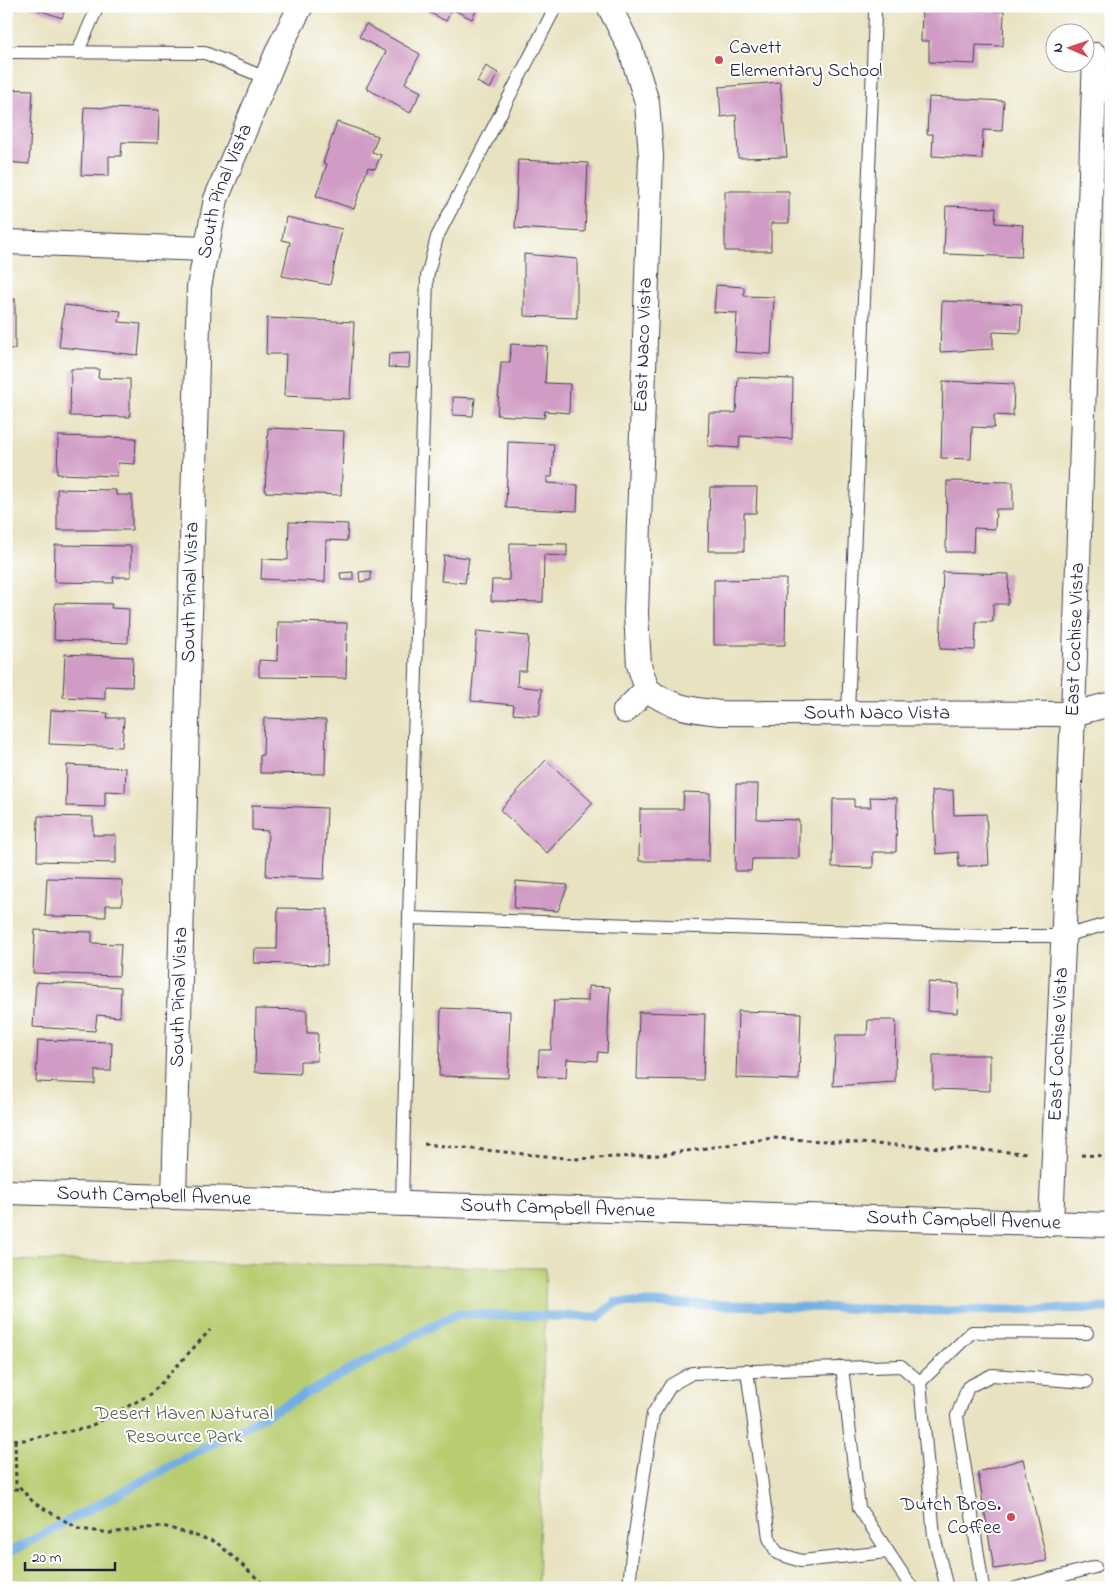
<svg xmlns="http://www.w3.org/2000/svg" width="1117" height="1594" font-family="'Indie Flower',sans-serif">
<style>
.green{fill:#b8cc70;stroke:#6d7756}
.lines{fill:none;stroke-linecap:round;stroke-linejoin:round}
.stream{stroke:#71ade2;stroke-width:9}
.building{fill:#d09cc5}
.lane-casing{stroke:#403f4f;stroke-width:14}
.street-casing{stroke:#403f4f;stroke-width:26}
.path{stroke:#403f4f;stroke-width:3;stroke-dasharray:4 4;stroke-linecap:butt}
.lane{stroke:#fff;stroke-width:12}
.street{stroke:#fff;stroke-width:24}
.poi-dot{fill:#d1495b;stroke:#fff;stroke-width:2}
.labels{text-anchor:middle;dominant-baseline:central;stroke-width:4;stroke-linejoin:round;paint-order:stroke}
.poi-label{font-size:20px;fill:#22223b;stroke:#fff;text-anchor:start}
.street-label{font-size:20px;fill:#22223b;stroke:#fff}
.park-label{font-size:20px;fill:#565e4e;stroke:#fff}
</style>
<rect width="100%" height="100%" fill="#fff"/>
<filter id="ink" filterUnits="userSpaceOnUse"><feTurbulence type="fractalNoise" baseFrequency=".02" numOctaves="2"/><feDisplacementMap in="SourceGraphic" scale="10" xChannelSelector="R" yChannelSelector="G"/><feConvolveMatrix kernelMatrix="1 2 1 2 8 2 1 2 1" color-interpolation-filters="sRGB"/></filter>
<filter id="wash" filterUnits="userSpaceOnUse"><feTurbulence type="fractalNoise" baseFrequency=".0096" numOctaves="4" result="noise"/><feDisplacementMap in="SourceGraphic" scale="20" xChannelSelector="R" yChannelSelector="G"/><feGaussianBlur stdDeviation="1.12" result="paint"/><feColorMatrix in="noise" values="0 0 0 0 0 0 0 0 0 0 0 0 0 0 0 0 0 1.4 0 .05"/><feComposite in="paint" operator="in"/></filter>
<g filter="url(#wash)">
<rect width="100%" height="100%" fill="#e8e2c0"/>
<path class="green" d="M6,1260L546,1268L538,1588H6Z"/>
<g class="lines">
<path class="stream" d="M6,1554L455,1314L598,1317L616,1302L945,1311L1111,1308"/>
</g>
<g id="blocks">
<g class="building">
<path d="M27,6H66L62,18Z"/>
<path d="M417,6H478L472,19L452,9L446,21Z"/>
<path d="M922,8L1004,11L1003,46L976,45L975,64L929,62V41H921Z"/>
<path d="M366,24L420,54L405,83L421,92L410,113L366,88L386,52L359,37Z"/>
<path d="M486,66L498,73L490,89L477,82Z"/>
<path d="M780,82L787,157L738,158L736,115L721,117L719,87Z"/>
<path d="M6,89L33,90L29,164L6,162Z"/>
<path d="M929,97L1004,101L1002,131L983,130L982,159L932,156L933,134H927Z"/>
<path d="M84,107L159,110L158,143L122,142L121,156H109V176L81,175Z"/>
<path d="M337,122L378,136L372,152L381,155L375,169L368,167L354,209L316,196L327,164L323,163Z"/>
<path d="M518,160L588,163L585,232L515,228Z"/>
<path d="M725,191H789V223H771V251H725Z"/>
<path d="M946,206L996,208L995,223L1023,225L1021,257L944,254Z"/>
<path d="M286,217L342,229L330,285L282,276L290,242L282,240Z"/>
<path d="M524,254L577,259V318L524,316Z"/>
<path d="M716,285L744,287V296L774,297L771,354L735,352L737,313L714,312Z"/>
<rect x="6" y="299" width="9" height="50"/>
<path d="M942,301L1022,304L1020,333L993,332V349L940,352Z"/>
<path d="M64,305L121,311L119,322L141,324L138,355L59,347Z"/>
<path d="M267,318L354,322L350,399L284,396L286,354H266Z"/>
<path d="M511,344L547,346L545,383L570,384L569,413L545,411L544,418L497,415L501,362H510Z"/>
<path d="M410,353L409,368L388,367L389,354Z"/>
<path d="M71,369H99L98,378L130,379V417L70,416Z"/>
<path d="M738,377L793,379L792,439L740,436L739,448L708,446L709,413H736Z"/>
<path d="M943,381L1014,384L1013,416L994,415V428L972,427L971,459L941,458Z"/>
<path d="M453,397L475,398L473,416L453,415Z"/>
<path d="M268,428L344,431L341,495L265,492Z"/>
<path d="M58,436L136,438L135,464L118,463L117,476L57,474Z"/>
<path d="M508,442L554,444L552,477H547V483L578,485L577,511L506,508Z"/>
<path d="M947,481L1013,482V509H996L995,529L974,528L973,552H946Z"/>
<path d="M710,487H757L756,513H744V551H708Z"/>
<path d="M57,489L116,490V495H132V530H57Z"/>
<path d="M289,522L348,524L347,541L326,540L325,582L261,579L262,559L288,560Z"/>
<path d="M510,543L567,544V556L544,555L543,602L491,601L492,580H509Z"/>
<path d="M55,545L131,546V577H113L114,583L54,582Z"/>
<path d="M444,555L469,558L465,583L441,581Z"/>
<path d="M371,571V580L360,582L359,572Z"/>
<path d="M353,572V580H341L340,573Z"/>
<path d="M943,572L1009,574L1008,604H993V622H976L975,650L940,649Z"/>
<path d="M786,579L785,645H714V580Z"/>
<path d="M55,603L112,604L111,608L129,609L128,643L54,640Z"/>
<path d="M278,622L347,623L346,678L259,677V660L277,661Z"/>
<path d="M477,631L529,636L526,671H518L517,686L542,689L539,716L513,714L514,705L471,701Z"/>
<path d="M65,654L133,657L132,687L105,686V699L63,697Z"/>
<path d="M51,710L108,713L107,718H124L122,747L49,744Z"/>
<path d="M264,718L326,720L325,774L260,773V755H263Z"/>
<path d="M546,760L593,803L547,853L500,810Z"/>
<path d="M67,765L126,768L125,792L105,791V807L66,806Z"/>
<path d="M736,784H758L757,819L799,820V859H752L751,871H735Z"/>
<path d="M953,790L954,815L986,814L989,865L959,867L958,852L936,854L932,791Z"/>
<path d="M684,792L710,793L709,861H639L640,809H683Z"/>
<path d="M870,797L897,798L896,852H873V868L832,867L833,799H854V807H871Z"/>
<path d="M252,805L327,808L324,879L266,876L268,831L252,830Z"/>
<path d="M38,816L93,817V835H116V863L37,861Z"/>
<path d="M47,878L122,880V905H106V917L45,916Z"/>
<path d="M516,881L568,885L558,911L514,908Z"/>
<path d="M278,908L328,909L327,965L254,963L255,949H277Z"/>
<path d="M35,930L92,932V943L121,944L119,976L33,973Z"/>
<path d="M36,982L121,987L120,1017L97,1015L95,1031L33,1027Z"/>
<path d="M928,982L959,984L957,1013L927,1011Z"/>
<path d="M588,986L610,987L607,1053L598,1052L597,1061L567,1059L566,1078L538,1076L539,1050H551L554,1000L588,1001Z"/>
<path d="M441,1008L510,1011L508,1078L439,1076Z"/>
<path d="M256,1009L307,1010V1033H318L317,1061H300V1074L255,1072Z"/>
<path d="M738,1011L801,1013L799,1080L736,1078Z"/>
<path d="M639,1012L705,1014L703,1080L637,1079Z"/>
<path d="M868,1020H896L895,1082L833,1086L836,1035H867Z"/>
<path d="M38,1040L112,1042L111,1071H95V1084L36,1082Z"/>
<path d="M933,1055H990V1091L933,1089Z"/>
<path d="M1023,1459L1047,1561L994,1569L978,1472Z"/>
</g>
</g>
</g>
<g filter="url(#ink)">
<use href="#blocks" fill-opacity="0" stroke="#403f4f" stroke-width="1"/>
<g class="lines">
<defs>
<g id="lane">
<path d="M6,52L205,53L266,78"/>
<path d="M77,53L98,6"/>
<path d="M848,713L875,14"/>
<path d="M409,918L427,277L437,237L556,6"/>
<path d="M402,1204L409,918L991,936H1064L1111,923"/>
<path d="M842,1367L859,1508L912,1588"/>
<path d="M747,1370L769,1538L777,1553L801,1561L887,1552"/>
<path d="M920,1382L972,1332L1087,1333"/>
<path d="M629,1588L632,1553L653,1414L671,1385L692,1373L901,1366L920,1382L934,1536L947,1588"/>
<path d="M983,1588L957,1416L968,1387L992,1375L1086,1382"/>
<path d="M1016,1588L1095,1567"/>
</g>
<g id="street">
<path d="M609,6L630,48L647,102L651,156L636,614L639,665L647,689"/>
<path d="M6,242L207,249"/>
<path id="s1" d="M647,689C669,707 692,710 720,713L1073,714L1111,704"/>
<path d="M625,711L647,689"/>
<path id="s2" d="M6,1192L1111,1225"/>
<path id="s3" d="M174,1197L199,287L216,199L279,48L301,6"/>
<path id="s4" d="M1051,1224L1073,714L1095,55"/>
</g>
</defs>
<use href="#lane" class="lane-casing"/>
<use href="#street" class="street-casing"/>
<g class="path">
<path d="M424,1144L575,1159L660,1155L773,1138L1028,1153"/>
<path d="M1081,1155L1111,1156"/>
<path d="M6,1439L24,1440L87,1428L151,1394L210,1330"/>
<path d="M15,1440L16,1483L34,1503L79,1529L110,1533L163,1526L216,1542L268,1588"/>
<path d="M6,1489H20"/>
</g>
<use href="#lane" class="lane"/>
<use href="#street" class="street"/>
</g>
</g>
<g class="poi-dot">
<circle cx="719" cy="60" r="5"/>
<circle cx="1011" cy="1517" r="5"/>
</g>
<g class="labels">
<g class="poi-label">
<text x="729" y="48">Cavett<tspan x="729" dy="23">Elementary School</tspan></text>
<text x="1001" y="1505" text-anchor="end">Dutch Bros.<tspan x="1001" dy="23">Coffee</tspan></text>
</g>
<g class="street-label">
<text stroke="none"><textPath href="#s3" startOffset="1010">South Pinal Vista</textPath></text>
<text transform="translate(644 345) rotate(-88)">East Naco Vista</text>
<text stroke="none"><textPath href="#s3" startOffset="605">South Pinal Vista</textPath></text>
<text stroke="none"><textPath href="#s4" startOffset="585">East Cochise Vista</textPath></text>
<text stroke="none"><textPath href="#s1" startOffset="235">South Naco Vista</textPath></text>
<text stroke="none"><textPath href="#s3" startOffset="200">South Pinal Vista</textPath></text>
<text stroke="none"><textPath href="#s4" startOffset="180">East Cochise Vista</textPath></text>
<text stroke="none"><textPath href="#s2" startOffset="148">South Campbell Avenue</textPath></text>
<text stroke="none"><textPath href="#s2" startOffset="552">South Campbell Avenue</textPath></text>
<text stroke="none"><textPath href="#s2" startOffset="958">South Campbell Avenue</textPath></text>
</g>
<g class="park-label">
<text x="184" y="1414">Desert Haven Natural<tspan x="184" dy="23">Resource Park</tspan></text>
</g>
</g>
<rect width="1117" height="1594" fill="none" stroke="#fff" stroke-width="25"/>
<g transform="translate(1070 48) rotate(272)"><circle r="24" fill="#ffffff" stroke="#a7a7b1"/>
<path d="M0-4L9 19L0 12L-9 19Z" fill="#d1495b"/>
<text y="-8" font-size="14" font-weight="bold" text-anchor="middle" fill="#22223b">N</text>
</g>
<path d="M25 1562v8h90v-8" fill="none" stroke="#22223b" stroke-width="2.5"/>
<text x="32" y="1562" font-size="15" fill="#22223b" stroke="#ffffff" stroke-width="4" paint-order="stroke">20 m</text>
</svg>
